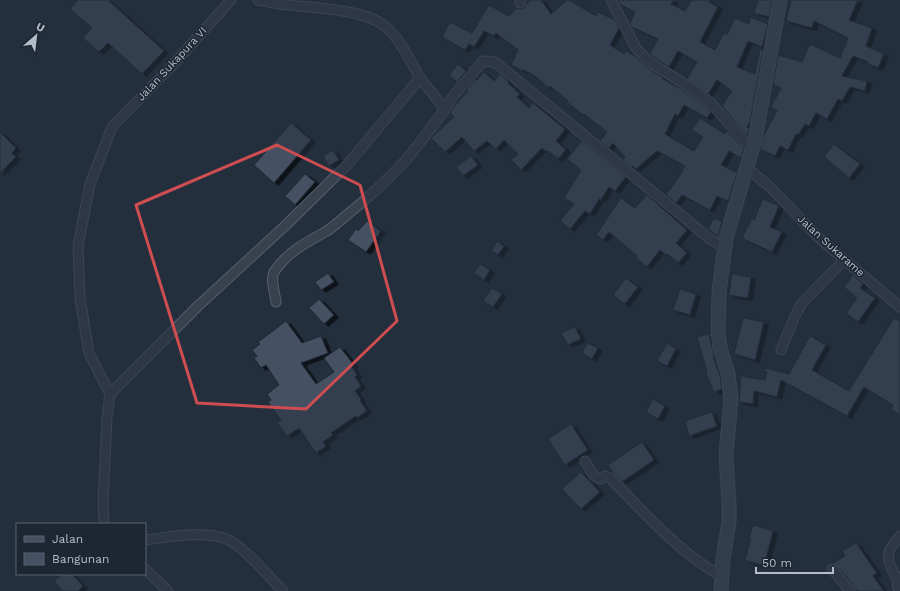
<svg xmlns="http://www.w3.org/2000/svg" width="900" height="591" font-family="'Work Sans',sans-serif">
<style>
.building{fill:#455162;stroke:#1f2835;filter:url(#shadow)}
.lines{fill:none;stroke-linecap:round;stroke-linejoin:round}
.street-casing{stroke:#565f6c;stroke-width:11}
.secondary-casing{stroke:#565f6c;stroke-width:15}
.street{stroke:#38414e;stroke-width:9}
.secondary{stroke:#465061;stroke-width:13}
.marked{fill:none;stroke:#ce4d50;stroke-width:3;stroke-linejoin:round}
.labels{text-anchor:middle;dominant-baseline:central;stroke-width:3;stroke-linejoin:round;paint-order:stroke}
.street-label{font-size:11px;fill:#b4bcc9;stroke:#1d2633}
</style>
<defs>
<filter id="shadow"><feDropShadow dx="4.5" dy="2.5" stdDeviation="0" flood-color="#0009"/></filter>
</defs>
<rect width="100%" height="100%" fill="#242f3e"/>
<g class="building">
<path d="M78,0H108L164,51L142,74L108,43L99,52L83,38L92,28L70,9Z"/>
<path d="M532,0H541L551,14L567,0H569L596,16L598,12L615,20L619,28L610,45L624,54L626,51L635,56L645,66L663,78V79L686,92L707,107L711,112L707,118L684,105L678,116L675,114L665,134L694,151L703,137L692,130L700,118L725,134L727,131L744,149L741,158L729,151L721,165L737,173L728,201L717,196L710,210L682,195L676,203L666,195L683,171L682,170L685,166L657,151L636,169L633,166L632,167L623,160L625,157L613,143L609,148L600,141L607,132L584,114L583,115L567,102L568,101L550,86L549,88L535,76L524,70L523,71L511,65L518,50L496,33L494,36L484,31L474,47L469,44L465,50L442,37L450,22L472,33L489,5L509,16L516,8L519,9L524,8L526,4Z"/>
<path d="M618,0H673L671,4L685,11L691,0H710L709,2L718,7L700,42L715,50L724,33L727,35L735,18L749,24L751,17L768,24L762,47L748,41L737,67L755,74L760,49L763,50L750,122L747,127L749,128L747,136L722,106L732,91L717,80L708,94L687,79L697,62L678,51L669,67L652,56L650,54L658,39L632,27L630,23L635,12L620,4Z"/>
<path d="M758,0H772L769,17L754,13Z"/>
<path d="M791,0H858L849,20L872,28L866,46L884,54L878,68L868,64V62L853,56L842,76L867,81L865,91L850,87L842,101L838,99L827,119L816,113L809,126L805,124L798,135L796,134L788,150L780,146L775,156L760,149L763,137L777,111L771,107L781,88L773,84L778,55L802,62L810,44L840,58L848,38L814,21L812,28L786,21Z"/>
<path d="M458,64L466,71L457,82L449,75Z"/>
<path d="M484,72L494,81L500,74L509,82L508,83L520,94L517,97L529,108L533,103L565,129L556,141L566,150L558,159L548,151L547,152L542,148L521,170L511,160L518,154L504,140L496,149L487,141L474,151L462,137L445,152L431,138L454,117L450,113L455,105L468,91L466,90L476,79L477,80Z"/>
<path d="M291,123L311,140L274,183L254,165Z"/>
<path d="M0,132L16,148L12,153L16,157L0,173Z"/>
<path d="M582,141L626,177L615,191L609,187L601,200L599,199L590,214L585,211L570,229L560,221L574,204L564,198L581,170L567,159Z"/>
<path d="M834,144L860,164L849,178L824,157Z"/>
<path d="M333,150L339,160L329,166L323,156Z"/>
<path d="M471,156L478,165L463,176L456,167Z"/>
<path d="M305,174L315,182L295,205L285,196Z"/>
<path d="M647,195L687,230L676,243L687,253L678,263L667,254L666,255L660,250L647,267L635,257L637,256L609,232L603,240L596,235L621,198L635,208Z"/>
<path d="M763,199L779,206L770,227L782,232L772,252L742,238L752,218L754,220Z"/>
<path d="M714,218L722,222L718,237L708,229Z"/>
<path d="M367,221L381,231L366,252L348,240L356,229L358,231Z"/>
<path d="M497,241L504,246L498,255L491,251Z"/>
<path d="M480,264L490,270L484,280L474,273Z"/>
<path d="M328,273L334,282L321,290L315,282Z"/>
<path d="M732,274L751,277L748,298L729,295Z"/>
<path d="M853,275L863,284L860,288L875,298L858,322L846,313L857,298L844,287Z"/>
<path d="M626,278L638,287L625,304L613,295Z"/>
<path d="M492,288L502,294L493,307L483,301Z"/>
<path d="M680,289L696,294L690,315L673,310Z"/>
<path d="M319,299L334,315L324,324L309,308Z"/>
<path d="M743,318L764,322L755,360L734,354Z"/>
<path d="M894,318L900,321V415L891,409L893,405L864,387L847,416L781,380L777,397L754,391L753,404L739,402L741,376L765,380L767,372L764,370L765,368L789,374L810,336L826,345L812,370L849,391Z"/>
<path d="M286,321L302,343L321,336L328,353L301,363L316,384L334,372L324,358L340,347L354,365L352,367L357,375L355,377L361,386L355,391L361,399L360,400L367,411L357,418L356,416L331,433L333,435L323,442L326,446L316,453L299,428L287,436L277,422L281,420L268,402L271,400L267,394L279,385L266,365L261,368L254,358L257,356L252,350L260,344L258,342Z"/>
<path d="M575,327L581,339L568,345L561,333Z"/>
<path d="M709,334L714,356H713L720,376L722,389L714,392L705,371H707L697,337Z"/>
<path d="M587,343L598,348L592,359L582,353Z"/>
<path d="M667,343L676,349L667,366L657,361Z"/>
<path d="M653,399L665,406L658,419L646,412Z"/>
<path d="M712,412L717,426L689,436L685,421Z"/>
<path d="M571,424L588,450L565,465L548,439Z"/>
<path d="M642,442L654,460L622,482L614,474L608,465Z"/>
<path d="M581,472L600,492L581,509L562,489Z"/>
<path d="M753,525L773,531L764,566L745,560L751,538H749Z"/>
<path d="M856,543L877,573L873,576L884,591H857L847,577L833,563L845,556L842,551Z"/>
<path d="M62,574H72L83,586L78,591H63L54,581Z"/>
</g>
<g class="lines">
<defs>
<g id="street">
<path d="M258,0C268,2 278,4 288,5C315,8 365,9 386,27C399,37 412,64 420,78"/>
<path d="M611,0L636,48L648,61L689,87L711,103L752,150"/>
<path d="M520,3L521,0"/>
<path d="M747,168L770,187L820,239L900,307"/>
<path d="M276,302C275,293 270,279 274,272C287,252 307,242 327,231C334,226 341,220 348,214C368,198 387,180 404,162C419,145 432,127 445,109"/>
<path d="M781,350L795,316L802,303L844,260"/>
<path d="M110,394L89,353L80,298L78,246L90,184L112,127L170,68L231,0"/>
<path d="M585,461L594,476L600,479L605,476L610,478C645,513 678,552 721,576"/>
<path d="M104,524L103,502L107,418L110,394L198,306L286,225L347,165L420,78L445,109L454,95L483,61L495,62L710,239L725,249"/>
<path d="M145,540C170,537 199,531 224,538C241,543 270,578 283,591"/>
<path d="M145,569L168,591"/>
<path d="M832,569L850,591"/>
<path d="M899,591C896,586 898,583 897,579C896,575 892,571 891,567C884,554 891,547 900,536"/>
</g>
<path id="secondary" d="M721,591L723,559L729,522V504L726,455L731,399L728,374L720,348L718,332L719,292L726,238L755,139L780,0"/>
</defs>
<use href="#street" class="street-casing"/>
<use href="#secondary" class="secondary-casing"/>
<use href="#street" class="street"/>
<use href="#secondary" class="secondary"/>
</g>
<path d="M0 0H900V591H0ZM277,145L360,185L397,321L306,409L197,403L136,205Z" fill="#242f3e" fill-opacity=".55" fill-rule="evenodd"/>
<path class="marked" d="M277,145L360,185L397,321L306,409L197,403L136,205Z"/>
<g class="labels">
<g class="street-label">
<text transform="translate(172 64) rotate(-47)">Jalan Sukapura VI</text>
<text transform="translate(831 246) rotate(42)">Jalan Sukarame</text>
</g>
</g>
<rect x="16" y="523" width="130" height="52" fill="#1d2633" stroke="#59626f"/>
<rect x="24" y="536" width="20" height="6" fill="#465061" stroke="#59626f"/>
<text x="52" y="543" font-size="12" fill="#b4bcc9">Jalan</text>
<rect x="24" y="553" width="20" height="12" fill="#455162" stroke="#59626f"/>
<text x="52" y="563" font-size="12" fill="#b4bcc9">Bangunan</text>
<g transform="translate(36 36) rotate(28)" stroke="#1d2633" stroke-width="3" paint-order="stroke">
<path d="M0-3L7 15L0 10L-7 15Z" fill="#b4bcc9"/>
<text y="-6" font-size="11" font-weight="bold" text-anchor="middle" fill="#b4bcc9">U</text>
</g>
<path d="M756 567v6h77v-6" fill="none" stroke="#b4bcc9" stroke-width="2"/>
<text x="762" y="567" font-size="12" fill="#b4bcc9" stroke="#1d2633" stroke-width="3" paint-order="stroke">50 m</text>
</svg>
